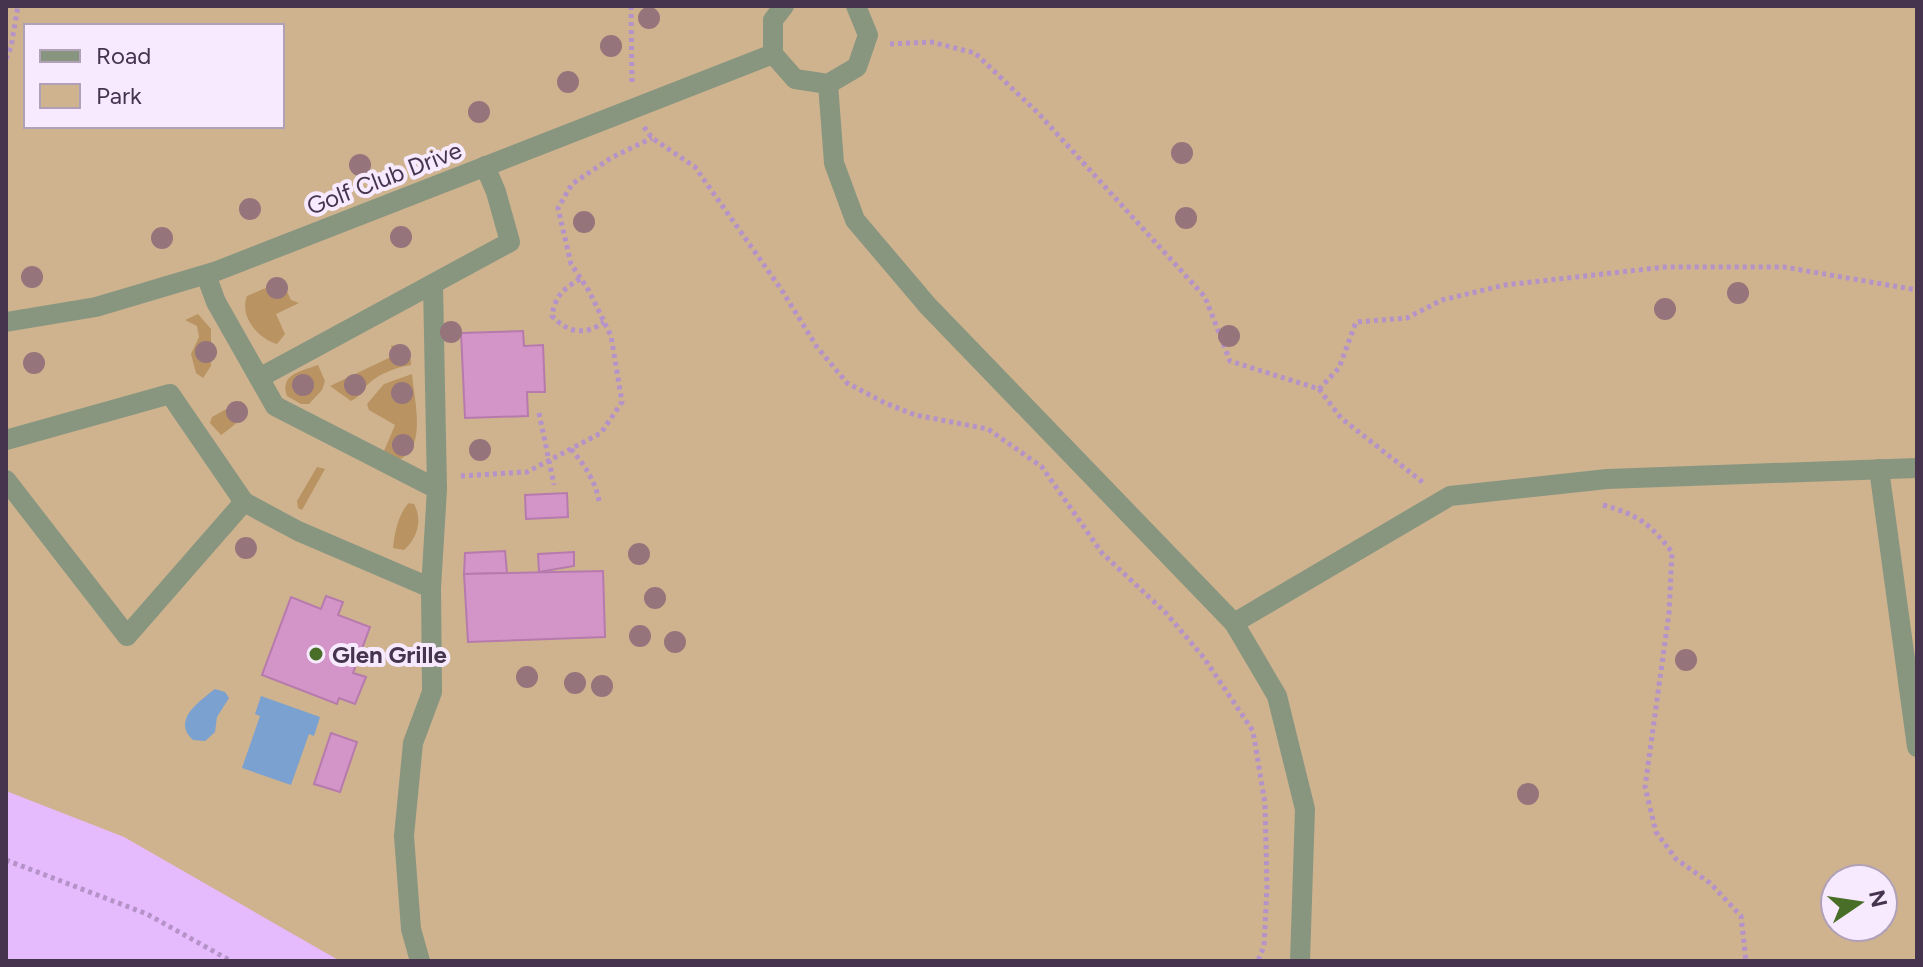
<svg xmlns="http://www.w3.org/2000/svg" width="1923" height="967" font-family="Figtree,sans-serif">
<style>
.green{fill:#cfb38f;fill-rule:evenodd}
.forest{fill:#b99361}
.water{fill:#7aa1cf}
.building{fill:#d394c8;stroke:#b77aad;stroke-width:2}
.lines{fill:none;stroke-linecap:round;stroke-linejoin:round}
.path{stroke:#b592c8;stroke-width:5;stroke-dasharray:4 4;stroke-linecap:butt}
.minor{stroke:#889680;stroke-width:20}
.tree{fill:#96747c}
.poi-dot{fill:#486e28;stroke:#f7eafe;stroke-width:3}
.labels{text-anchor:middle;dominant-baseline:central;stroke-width:8;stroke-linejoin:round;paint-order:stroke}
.street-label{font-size:24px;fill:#46344f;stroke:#f7eafe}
.poi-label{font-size:24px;font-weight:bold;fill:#46344f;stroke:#f7eafe;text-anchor:start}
</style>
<rect width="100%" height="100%" fill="#e6bbfe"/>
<path class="green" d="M6,6H1917V961H340L124,837L6,791ZM26,26H282V126H26ZM1835,879H1883V927H1835Z"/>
<g class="forest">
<path d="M282,281L291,300L299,303L276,314L285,334L277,344C258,338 239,317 247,296Z"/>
<path d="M198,314L211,329V366L203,378L196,373L191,354L199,337L197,326L185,320Z"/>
<path d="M391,345C402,349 412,352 411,365C394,368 378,374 366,386C361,393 359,397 351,401L330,386L393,356Z"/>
<path d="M318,365L325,381L322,390L309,404H301L287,396C279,374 302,371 318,365Z"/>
<path d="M412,374C414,401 429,452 395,461L384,451L395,425L369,410L367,404L384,384Z"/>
<path d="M241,401L247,410C242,419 230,429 221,435L210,423L212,417Z"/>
<path d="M317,467L325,469L302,510L298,508L297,501Z"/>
<path d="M409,503L414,504C423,520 417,539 404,550L393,548C394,534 399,512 409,503Z"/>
</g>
<g class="water">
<path d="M215,689L225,692L229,698L217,717L215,732L205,741L193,740C171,720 200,701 215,689Z"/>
<path d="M261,696L320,717L314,736L309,734L291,785L242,768L260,716L255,714Z"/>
</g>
<g class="building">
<path d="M523,331L524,346L543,345L545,392H527L528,416L465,418L461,333Z"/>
<path d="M567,493L568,517L526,519L525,495Z"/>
<path d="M505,551L507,573L464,574L465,553Z"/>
<path d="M574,552V566L539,572L538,554Z"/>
<path d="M603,571L605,637L468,642L464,574Z"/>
<path d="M326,596L343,602L338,615L370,627L353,673L366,677L355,704L339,698L337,704L262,675L291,597L321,609Z"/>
<path d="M331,733L357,742L340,792L314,784Z"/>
</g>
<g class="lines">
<g class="path">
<path d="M631,6L632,85"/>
<path d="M890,44L931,42L975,53L1039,114L1205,297L1230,361L1319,389L1341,418L1425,484"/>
<path d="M6,59L11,47L18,6"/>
<path d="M644,127L652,138L695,167L781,289L817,347L847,383L885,403L915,415L988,429L1042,467L1102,553L1166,613L1204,658L1253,731L1265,804L1267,887L1264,946L1258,961"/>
<path d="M580,279C563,289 555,296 552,316C568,333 585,336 604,322"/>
<path d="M1319,389L1339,368L1356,322L1407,318L1442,300L1505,285L1665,267H1784L1917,290"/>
<path d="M539,413L554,485"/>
<path d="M571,449C585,466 595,480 599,501"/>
<path d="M461,476L527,472L601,433L622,402L611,336L589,291L571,264L558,208L572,184L611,158L652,138"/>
<path d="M1603,505C1639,515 1650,524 1672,552L1669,613L1645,787L1656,832L1676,859L1710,883L1741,916L1746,961"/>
<path d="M6,860L147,914L231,961"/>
</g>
<g class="minor">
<path d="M784,6L773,20V54L795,79L828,84L857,67L868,35L856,6"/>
<path d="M828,84L834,163L855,220L928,306L1234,623L1277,696L1305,809L1300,961"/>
<path d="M433,284L437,489"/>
<path d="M6,322L96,307L217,271L773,54"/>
<path d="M259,378L510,242L496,192L485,166"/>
<path d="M6,440L170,394L244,502L298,531L431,588L437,489L275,406L216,302L206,275"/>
<path d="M1879,469L1917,747"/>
<path d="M6,480L127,636L244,502"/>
<path d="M1234,623L1450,496L1607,479L1917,468"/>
<path d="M420,961L411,929L404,836L413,743L432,692L431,588"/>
</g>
</g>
<g class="tree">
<circle cx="649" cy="18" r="11"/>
<circle cx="611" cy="46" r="11"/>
<circle cx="568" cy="82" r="11"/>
<circle cx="479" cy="112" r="11"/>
<circle cx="1182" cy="153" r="11"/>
<circle cx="360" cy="165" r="11"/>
<circle cx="250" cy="209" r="11"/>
<circle cx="1186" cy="218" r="11"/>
<circle cx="584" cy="222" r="11"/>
<circle cx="401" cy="237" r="11"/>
<circle cx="162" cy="238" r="11"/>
<circle cx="32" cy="277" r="11"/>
<circle cx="277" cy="288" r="11"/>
<circle cx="1738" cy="293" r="11"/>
<circle cx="1665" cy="309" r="11"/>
<circle cx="451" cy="332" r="11"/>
<circle cx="1229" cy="336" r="11"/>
<circle cx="206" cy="352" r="11"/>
<circle cx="400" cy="355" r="11"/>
<circle cx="34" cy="363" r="11"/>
<circle cx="303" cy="385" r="11"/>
<circle cx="355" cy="385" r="11"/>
<circle cx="402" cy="393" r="11"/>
<circle cx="237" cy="412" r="11"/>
<circle cx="403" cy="445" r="11"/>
<circle cx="480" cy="450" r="11"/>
<circle cx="246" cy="548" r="11"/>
<circle cx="639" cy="554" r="11"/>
<circle cx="655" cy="598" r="11"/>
<circle cx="640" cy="636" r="11"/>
<circle cx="675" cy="642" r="11"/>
<circle cx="1686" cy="660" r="11"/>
<circle cx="527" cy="677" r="11"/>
<circle cx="575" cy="683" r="11"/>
<circle cx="602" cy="686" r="11"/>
<circle cx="1528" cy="794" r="11"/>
</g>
<circle class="poi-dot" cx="316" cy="654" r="8"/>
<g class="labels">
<g class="street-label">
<text transform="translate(384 178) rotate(-21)">Golf Club Drive</text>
</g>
<g class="poi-label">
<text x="332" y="654">Glen Grille</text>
</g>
</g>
<rect width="1923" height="967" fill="none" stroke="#46344f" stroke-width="16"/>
<rect x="24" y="24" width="260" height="104" fill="#f7eafe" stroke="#b0a1b8" stroke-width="2"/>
<rect x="40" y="50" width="40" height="12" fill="#889680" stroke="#b0a1b8" stroke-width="2"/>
<text x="96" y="64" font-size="24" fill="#46344f">Road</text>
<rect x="40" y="84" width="40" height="24" fill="#cfb38f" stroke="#b0a1b8" stroke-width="2"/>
<text x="96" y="104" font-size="24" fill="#46344f">Park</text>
<g transform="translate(1859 903) rotate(77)"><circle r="38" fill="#f7eafe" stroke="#b0a1b8" stroke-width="2"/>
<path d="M0-6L14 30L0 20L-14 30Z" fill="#486e28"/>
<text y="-12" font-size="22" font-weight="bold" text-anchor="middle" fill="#46344f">N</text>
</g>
</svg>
